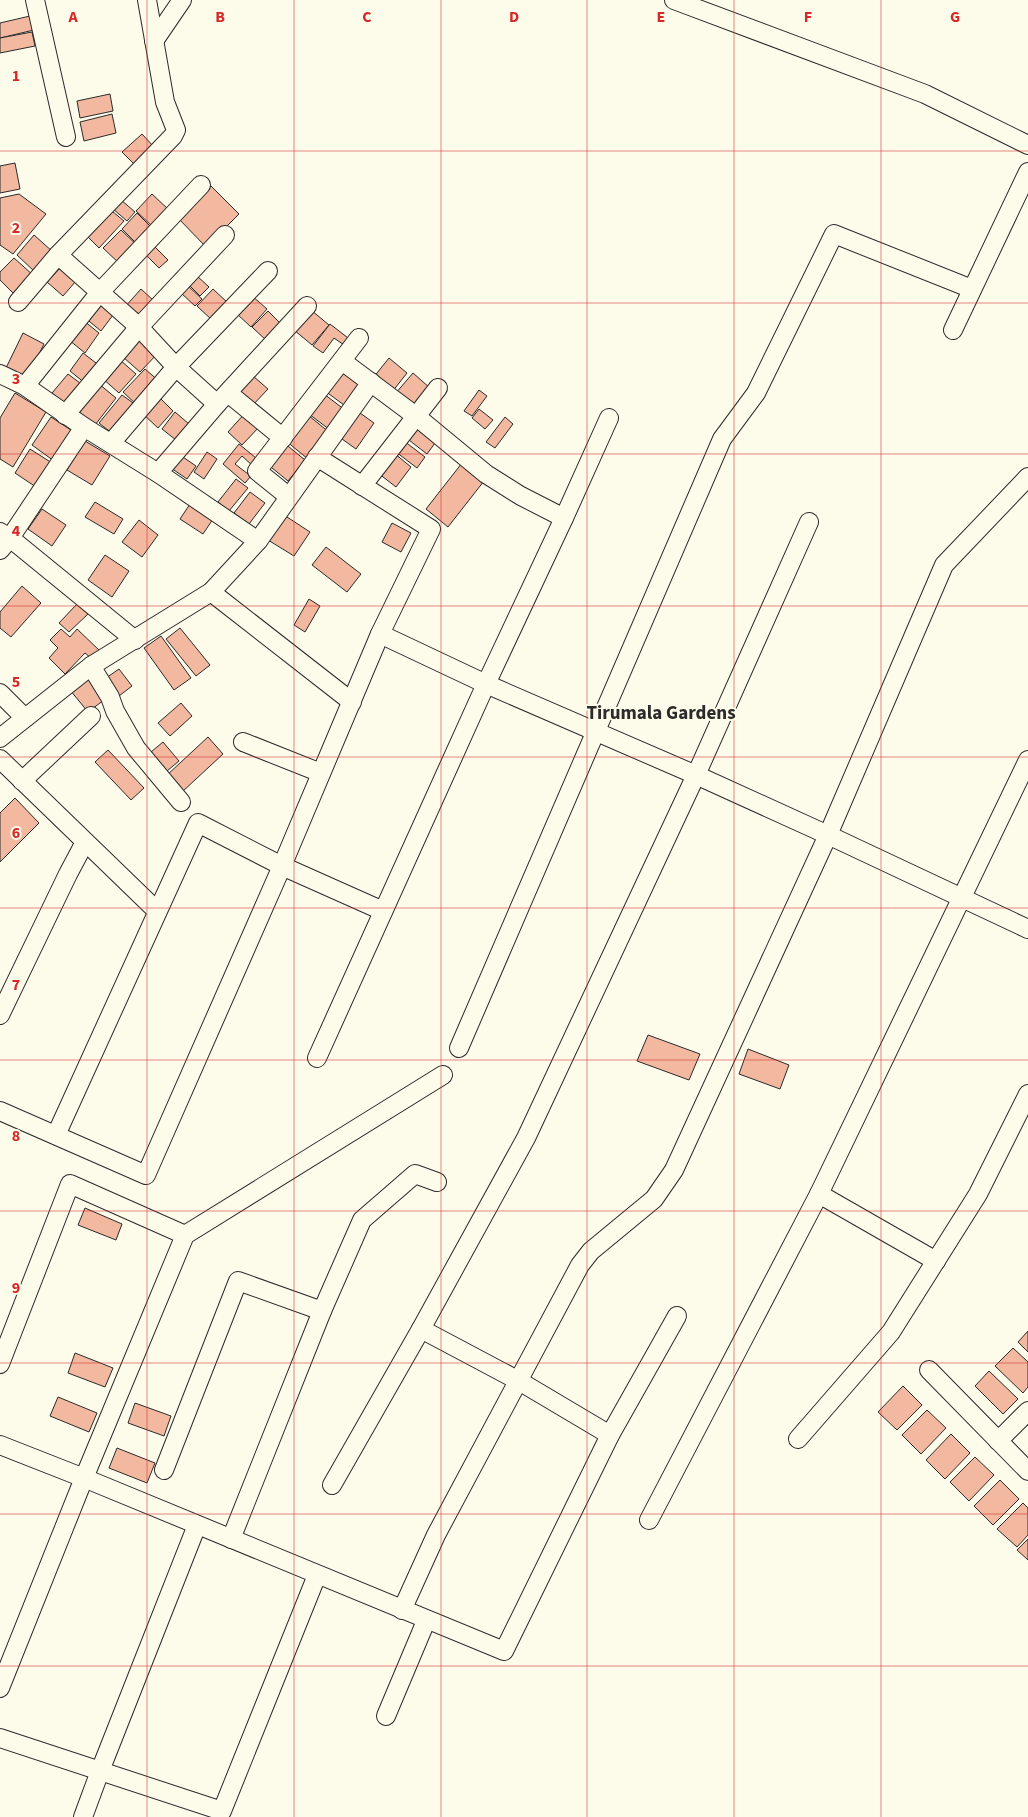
<svg xmlns="http://www.w3.org/2000/svg" width="1028" height="1817" font-family="'Source Sans 3',sans-serif">
<style>
.building{fill:#f2b8a0;stroke:#2b2b2b;fill-rule:evenodd}
.lines{fill:none;stroke-linecap:round;stroke-linejoin:round}
.minor-casing{stroke:#2b2b2b;stroke-width:20}
.minor{stroke:#fdfbea;stroke-width:18}
.grid{fill:none;stroke:#d62828;stroke-width:1;stroke-opacity:0.55}
.labels{text-anchor:middle;dominant-baseline:central;stroke-width:4;stroke-linejoin:round;paint-order:stroke}
.neighbourhood-label{font-size:19px;font-weight:bold;fill:#2b2b2b;stroke:#fdfbea}
.grid-label{font-size:16px;text-anchor:middle;font-weight:bold;fill:#d62828;stroke:#fdfbea;stroke-width:4;stroke-linejoin:round;paint-order:stroke}
</style>
<rect width="100%" height="100%" fill="#fdfbea"/>
<g class="building">
<path d="M30,16L34,30L0,38V23Z"/>
<path d="M32,32L35,46L0,53V38Z"/>
<path d="M110,94L113,111L80,118L77,101Z"/>
<path d="M112,114L116,133L84,141L80,122Z"/>
<path d="M142,134L154,147L135,165L122,152Z"/>
<path d="M15,163L20,189L0,193V166Z"/>
<path d="M211,186L239,214L206,247L178,218Z"/>
<path d="M19,194L46,214L13,254L0,245V198Z"/>
<path d="M152,194L169,210L153,227L136,211Z"/>
<path d="M120,199L135,212L127,221L112,208Z"/>
<path d="M112,211L124,221L99,248L88,237Z"/>
<path d="M137,213L154,230L139,246L122,229Z"/>
<path d="M121,230L139,247L121,265L103,248Z"/>
<path d="M34,235L53,252L35,272L17,255Z"/>
<path d="M154,246L168,260L159,268L145,254Z"/>
<path d="M14,258L34,276L15,295L0,280V272Z"/>
<path d="M61,267L76,281L63,296L47,282Z"/>
<path d="M196,275L209,287L200,296L187,283Z"/>
<path d="M187,285L202,299L195,306L180,292Z"/>
<path d="M141,289L154,301L137,320L124,308Z"/>
<path d="M213,289L229,304L213,321L197,306Z"/>
<path d="M251,295L267,309L251,327L236,313Z"/>
<path d="M96,301L113,315L101,331L84,317Z"/>
<path d="M311,310L329,325L312,345L294,330Z"/>
<path d="M268,311L283,326L268,342L252,327Z"/>
<path d="M84,321L99,333L85,353L69,340Z"/>
<path d="M330,324L352,341L347,347L334,338L323,353L313,346Z"/>
<path d="M23,333L44,344L27,378L6,368Z"/>
<path d="M143,336L160,351L140,372L123,357Z"/>
<path d="M83,353L100,366L86,384L70,371Z"/>
<path d="M389,358L407,373L392,392L373,378Z"/>
<path d="M119,359L136,374L119,393L102,378Z"/>
<path d="M344,367L367,384L348,408L325,391Z"/>
<path d="M145,369L159,381L137,405L123,392Z"/>
<path d="M413,373L430,388L413,409L395,394Z"/>
<path d="M68,374L84,386L68,406L52,393Z"/>
<path d="M253,376L268,389L251,407L237,394Z"/>
<path d="M99,384L116,398L95,425L78,411Z"/>
<path d="M479,390L487,396L472,416L464,411Z"/>
<path d="M15,393L46,412L13,467L0,459V418Z"/>
<path d="M324,394L345,410L330,430L309,414Z"/>
<path d="M122,395L136,405L113,434L99,423Z"/>
<path d="M159,397L173,411L158,428L143,414Z"/>
<path d="M353,408L374,423L356,449L335,434Z"/>
<path d="M479,409L493,420L485,429L472,418Z"/>
<path d="M175,412L189,424L176,440L162,429Z"/>
<path d="M246,412L261,425L242,445L228,432Z"/>
<path d="M308,415L330,433L308,459L286,441Z"/>
<path d="M51,417L74,432L54,461L32,445Z"/>
<path d="M505,417L513,424L495,448L486,442Z"/>
<path d="M413,426L435,443L427,454L405,437Z"/>
<path d="M85,441L110,456L92,485L67,470Z"/>
<path d="M404,441L425,457L417,468L396,452Z"/>
<path d="M283,442L305,460L288,481L266,463Z"/>
<path d="M239,444L262,463L245,483L223,464ZM242,456L254,467L248,474L235,464Z"/>
<path d="M30,449L52,463L36,487L15,473Z"/>
<path d="M207,452L217,459L204,479L194,472Z"/>
<path d="M394,453L411,467L396,487L378,473Z"/>
<path d="M180,455L196,466L187,479L171,468Z"/>
<path d="M462,463L484,481L448,527L426,509Z"/>
<path d="M236,479L248,488L229,511L218,502Z"/>
<path d="M250,492L265,503L249,524L234,513Z"/>
<path d="M192,501L215,516L203,534L180,519Z"/>
<path d="M95,502L123,519L114,534L85,517Z"/>
<path d="M42,509L66,525L52,546L28,529Z"/>
<path d="M284,515L310,532L294,556L268,540Z"/>
<path d="M139,520L158,535L142,557L122,542Z"/>
<path d="M392,523L411,533L401,552L382,542Z"/>
<path d="M326,547L361,574L347,592L312,565Z"/>
<path d="M105,555L129,571L112,597L88,580Z"/>
<path d="M22,586L41,603L11,637L0,628V612Z"/>
<path d="M309,599L320,606L305,632L294,625Z"/>
<path d="M77,604L88,614L69,632L59,623Z"/>
<path d="M180,628L210,665L196,676L166,639Z"/>
<path d="M61,629L70,637L77,629L100,651L92,659L85,653L65,674L49,658L58,648L50,640Z"/>
<path d="M161,636L191,678L174,690L144,648Z"/>
<path d="M119,669L132,686L119,696L106,678Z"/>
<path d="M89,674L108,697L88,712L70,690Z"/>
<path d="M181,703L192,716L170,736L158,723Z"/>
<path d="M208,737L223,754L182,792L166,776Z"/>
<path d="M163,742L179,761L167,771L151,752Z"/>
<path d="M108,750L144,788L131,800L95,762Z"/>
<path d="M15,798L39,823L0,862V813Z"/>
<path d="M648,1035L700,1054L689,1080L637,1061Z"/>
<path d="M748,1049L789,1065L780,1089L739,1074Z"/>
<path d="M85,1208L122,1224L116,1240L78,1225Z"/>
<path d="M1028,1331V1352L1018,1342Z"/>
<path d="M1013,1348L1028,1362V1387L1023,1393L995,1366Z"/>
<path d="M75,1353L113,1368L105,1387L68,1373Z"/>
<path d="M989,1371L1018,1399L1003,1414L975,1386Z"/>
<path d="M903,1386L922,1405L897,1430L878,1412Z"/>
<path d="M58,1397L97,1413L89,1432L50,1416Z"/>
<path d="M135,1403L171,1416L164,1436L128,1423Z"/>
<path d="M927,1410L946,1428L921,1454L902,1435Z"/>
<path d="M951,1434L970,1453L945,1479L926,1460Z"/>
<path d="M117,1448L155,1463L147,1483L109,1468Z"/>
<path d="M975,1457L994,1475L969,1501L950,1482Z"/>
<path d="M1000,1480L1019,1499L993,1525L974,1506Z"/>
<path d="M1023,1503L1028,1508V1535L1017,1547L997,1529Z"/>
<path d="M1028,1539V1560L1017,1550Z"/>
</g>
<g class="lines">
<defs>
<g id="minor">
<path d="M35,0L66,137"/>
<path d="M674,0L925,94L1028,145"/>
<path d="M154,41L182,0"/>
<path d="M58,255L139,327L176,367L217,404"/>
<path d="M18,302L58,255L173,136L176,130L165,102L147,0"/>
<path d="M953,330L1028,172"/>
<path d="M342,361L417,417L486,474L521,496L564,518"/>
<path d="M0,374L25,386L84,427L158,473L258,541"/>
<path d="M25,386L100,292L201,185"/>
<path d="M228,393L283,438"/>
<path d="M65,415L139,327L225,235"/>
<path d="M111,443L176,367L268,271"/>
<path d="M158,473L217,404L307,306"/>
<path d="M362,486L438,388"/>
<path d="M288,496L257,471L359,338"/>
<path d="M0,532L10,538L135,640"/>
<path d="M0,550L10,538L84,427"/>
<path d="M211,592L352,702"/>
<path d="M380,634L486,684L696,775L828,835L1028,929"/>
<path d="M91,666L110,697L115,711L136,748L181,802"/>
<path d="M0,693L25,718"/>
<path d="M0,738L91,666L211,592L258,541L371,382"/>
<path d="M243,742L321,773"/>
<path d="M0,759L157,911"/>
<path d="M22,781L91,716"/>
<path d="M0,1015L68,874L85,842"/>
<path d="M459,1048L722,439L756,393L834,234L972,289"/>
<path d="M317,1058L486,684L564,518L609,418"/>
<path d="M0,1111L146,1175L282,866L380,634L431,529L317,457"/>
<path d="M56,1135L198,823L282,866L383,911"/>
<path d="M819,1194L936,1261"/>
<path d="M0,1364L70,1184L185,1235"/>
<path d="M929,1370L1028,1471"/>
<path d="M610,1435L677,1316"/>
<path d="M798,1439L891,1332L978,1194L1028,1094"/>
<path d="M998,1441L1028,1411"/>
<path d="M0,1445L84,1478L504,1651L610,1435L519,1381L421,1329"/>
<path d="M164,1470L238,1281L322,1311"/>
<path d="M332,1485L421,1329L526,1138L696,775L809,522"/>
<path d="M649,1520L819,1194L1028,760"/>
<path d="M231,1539L322,1311L362,1220L415,1174L437,1182"/>
<path d="M402,1610L436,1535L580,1265L591,1251L654,1199L674,1170L828,835L944,565L1028,477"/>
<path d="M0,1688L84,1478L185,1235L443,1075"/>
<path d="M386,1716L426,1621"/>
<path d="M0,1738L222,1811L317,1575"/>
<path d="M83,1817L100,1771L197,1525"/>
</g>
</defs>
<use href="#minor" class="minor-casing"/>
<use href="#minor" class="minor"/>
</g>
<path class="grid" d="M147,0V1817M294,0V1817M441,0V1817M587,0V1817M734,0V1817M881,0V1817M0,151H1028M0,303H1028M0,454H1028M0,606H1028M0,757H1028M0,908H1028M0,1060H1028M0,1211H1028M0,1363H1028M0,1514H1028M0,1666H1028"/>
<g class="labels">
<g class="neighbourhood-label">
<text x="661" y="713">Tirumala Gardens</text>
</g>
</g>
<g class="grid-label">
<text x="73" y="22">A</text>
<text x="220" y="22">B</text>
<text x="367" y="22">C</text>
<text x="514" y="22">D</text>
<text x="661" y="22">E</text>
<text x="808" y="22">F</text>
<text x="955" y="22">G</text>
<text x="16" y="81">1</text>
<text x="16" y="233">2</text>
<text x="16" y="384">3</text>
<text x="16" y="536">4</text>
<text x="16" y="687">5</text>
<text x="16" y="838">6</text>
<text x="16" y="990">7</text>
<text x="16" y="1141">8</text>
<text x="16" y="1293">9</text>
</g>
</svg>
